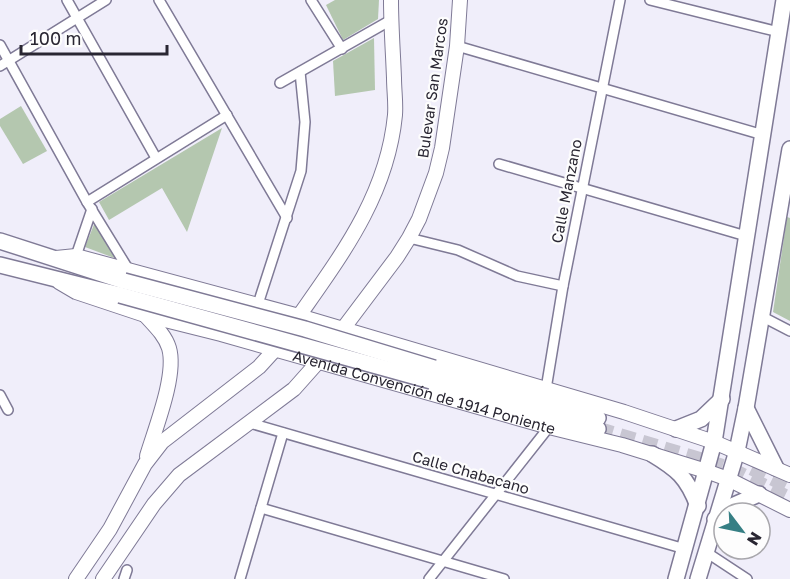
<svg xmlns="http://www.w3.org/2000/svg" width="790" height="579" font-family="'Golos Text',sans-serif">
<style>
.green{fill:#b4c7af}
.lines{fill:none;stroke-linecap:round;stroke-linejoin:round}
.primary-tunnel{stroke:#c8c6d2;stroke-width:15;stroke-dasharray:15 8;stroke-linecap:butt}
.street-casing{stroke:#7f7a96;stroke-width:12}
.secondary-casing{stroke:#7f7a96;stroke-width:16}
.primary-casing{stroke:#7f7a96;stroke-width:18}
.street{stroke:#fff;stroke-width:9}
.secondary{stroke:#fff;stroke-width:14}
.primary{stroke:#fff;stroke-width:15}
.primary-bridge-casing{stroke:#7f7a96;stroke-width:18;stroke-linecap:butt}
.primary-bridge{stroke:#fff;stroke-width:15}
.labels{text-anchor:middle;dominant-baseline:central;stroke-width:4.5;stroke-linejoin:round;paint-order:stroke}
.street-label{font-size:15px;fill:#292632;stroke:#fdfdfd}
</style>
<rect width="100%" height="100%" fill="#f0eefa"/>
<g class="green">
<path d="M335,0H379L378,19L343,40L326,5Z"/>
<path d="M374,38L375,90L335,96L333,61Z"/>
<path d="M21,106L47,151L23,164L0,126V119Z"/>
<path d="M222,128L187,232L162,188L109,220L99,202Z"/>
<path d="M787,217L790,218V321L773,312Z"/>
<path d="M95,222L117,259L85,247Z"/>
</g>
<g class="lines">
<g class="primary-tunnel">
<path d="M598,429L728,468L790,499"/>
<path d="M752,468L790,487"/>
</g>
<defs>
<g id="street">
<path d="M67,0L156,158"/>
<path d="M159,0L287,218"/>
<path d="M311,0L342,49"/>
<path d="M650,0L779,32"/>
<path d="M0,45L87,202L130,272"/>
<path d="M457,46L763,135"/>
<path d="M0,66L106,0"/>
<path d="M280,83L391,20"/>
<path d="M499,164L746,236"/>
<path d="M87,202L227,115"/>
<path d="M409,238L458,250L517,276L563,286"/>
<path d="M76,256L92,209"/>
<path d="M258,304L301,171L305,122L300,72"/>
<path d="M761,316L790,331"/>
<path d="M546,389L563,286L620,0"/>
<path d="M0,395L8,410"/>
<path d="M250,423L685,549"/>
<path d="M261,508L504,579"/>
<path d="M706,552L747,579"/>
<path d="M124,579L127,570"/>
<path d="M240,579L283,433"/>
<path d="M429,579L549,427"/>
</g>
<g id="secondary">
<path d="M56,258L76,256L299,316L624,412L714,442L790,475"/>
<path id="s1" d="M59,282L76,292L145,315L221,334L549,427L622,445L706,471L728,479L790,510"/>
<path d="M145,315C154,325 165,335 169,348C177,375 155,429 147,456"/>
<path d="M294,323C340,257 387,197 395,115C396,103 394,90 394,78C393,52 391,26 391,0"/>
<path d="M76,579L110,529L145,464L162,442L259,367L280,344"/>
<path d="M103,579L154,504L179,475L294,389L318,362L397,257L409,238L419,219L436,173L442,148L457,46L460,0"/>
</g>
<g id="primary">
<path d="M0,241L124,281"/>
<path d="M0,265L120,295"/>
<path d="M434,368L598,418"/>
<path d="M431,381L598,429"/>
<path d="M746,408L776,468"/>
<path d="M676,429L701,419L722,399"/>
<path d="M652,454C677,469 687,477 698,506"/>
<path d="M715,519L734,505L759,494"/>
<path d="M676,579L714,442L784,0"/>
<path d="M698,579L737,451L746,408L790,149"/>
</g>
</defs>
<use href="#street" class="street-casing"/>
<use href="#secondary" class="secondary-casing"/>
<use href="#primary" class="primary-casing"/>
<use href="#street" class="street"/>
<use href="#secondary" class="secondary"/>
<use href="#primary" class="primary"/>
<defs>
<g id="primary-bridge">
<path d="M124,281L305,329L434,368"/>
<path d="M120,295L431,381"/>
</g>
</defs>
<use href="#primary-bridge" class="primary-bridge-casing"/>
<use href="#primary-bridge" class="primary-bridge"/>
</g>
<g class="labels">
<g class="street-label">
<text transform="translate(432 88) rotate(-82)">Bulevar San Marcos</text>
<text transform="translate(566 191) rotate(-79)">Calle Manzano</text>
<text stroke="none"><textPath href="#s1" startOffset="382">Avenida Convención de 1914 Poniente</textPath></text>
<text transform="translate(471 472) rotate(16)">Calle Chabacano</text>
</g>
</g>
<g transform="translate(742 531) rotate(122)"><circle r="28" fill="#fdfdfd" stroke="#a8a7ac" stroke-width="1.5"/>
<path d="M0-4.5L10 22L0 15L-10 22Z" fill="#367f84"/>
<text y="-9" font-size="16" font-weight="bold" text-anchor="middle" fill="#292632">N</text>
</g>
<path d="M21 45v9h146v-9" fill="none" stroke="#292632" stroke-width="3"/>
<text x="30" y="45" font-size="18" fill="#292632" stroke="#fdfdfd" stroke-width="4.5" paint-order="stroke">100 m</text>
</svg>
